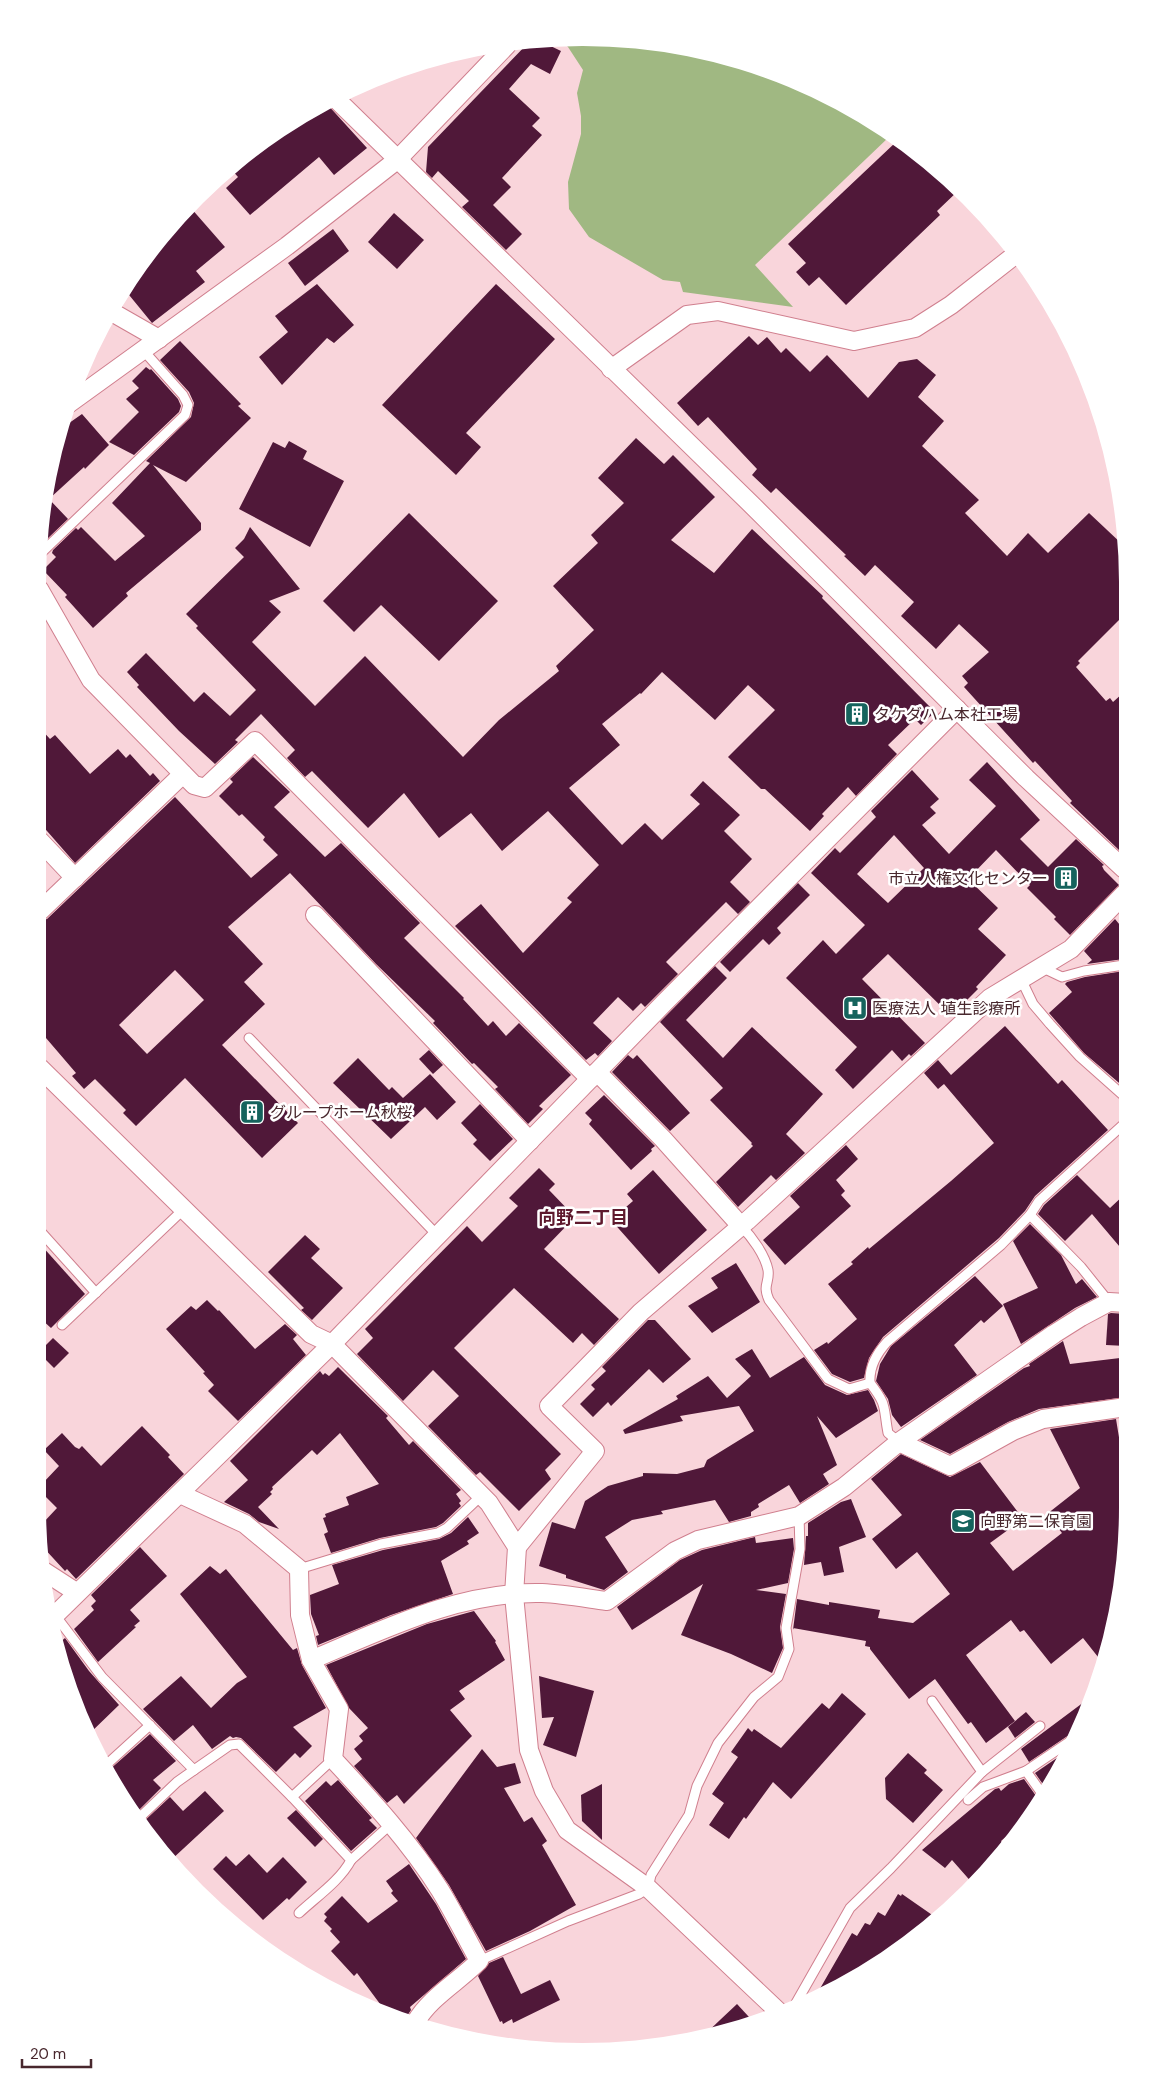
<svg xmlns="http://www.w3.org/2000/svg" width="1165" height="2089" font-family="'DM Sans','Noto Sans JP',sans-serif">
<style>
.green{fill:#a0b882}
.building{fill:#501839;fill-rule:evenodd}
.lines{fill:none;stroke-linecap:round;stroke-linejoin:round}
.service-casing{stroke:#d07f8e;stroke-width:11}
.minor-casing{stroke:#d07f8e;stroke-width:20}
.service{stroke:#fff;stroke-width:9}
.minor{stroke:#fff;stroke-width:18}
.labels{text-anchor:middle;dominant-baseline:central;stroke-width:5;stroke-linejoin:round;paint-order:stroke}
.poi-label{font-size:16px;fill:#48272d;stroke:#fff;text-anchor:start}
.neighbourhood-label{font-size:18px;font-weight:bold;fill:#5e192d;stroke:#fff}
</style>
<rect width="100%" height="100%" fill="#f9d5db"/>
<path class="green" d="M560,39L654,42L758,67L855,111L889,137L755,265L793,307L683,292L680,282L663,280L589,237L569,209L568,182L581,134V116L577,93L583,70L568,47Z"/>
<g class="building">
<path d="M538,40L561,51L550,74L531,64L509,89L540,118L532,126L542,135L502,178L511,187L493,205L522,234L506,250L462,207L469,201L438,171L432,178L426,172L428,147L529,42Z"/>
<path d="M326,103L367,148L334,175L319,157L250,215L226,188L238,177L231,169L251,150Z"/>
<path d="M896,142L959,190L937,211L940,215L846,305L819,277L809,286L796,272L806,263L788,244Z"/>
<path d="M190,207L225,247L196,271L205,282L152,323L125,290L173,223Z"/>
<path d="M394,213L424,240L397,269L368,242Z"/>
<path d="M333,229L349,251L305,286L288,263Z"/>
<path d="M317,284L354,325L334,343L327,338L282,385L259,357L288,332L275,316Z"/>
<path d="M496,284L555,339L466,433L481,447L456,475L382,405Z"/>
<path d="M749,336L758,345L767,337L781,353L786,348L810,372L827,355L868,398L899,362L917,359L936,375L918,397L944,421L922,446L979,500L965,513L1007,556L1028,533L1048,553L1089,513L1123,545V616L1078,661L1080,663L1076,667L1106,701L1110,698L1113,702L1123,693L1124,844L1119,850L1070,803L1072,801L1035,761L1033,763L964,687L968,683L962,676L989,652L959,624L936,649L901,616L914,602L875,565L865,576L844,556L846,555L776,488L771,493L752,475L757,469L708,417L698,426L677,403Z"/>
<path d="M180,341L241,404L238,406L251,418L186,482L153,465L201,523V530L126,593L128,596L93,628L65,597L67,595L43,570L56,557L52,553L53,550L76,528L78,530L81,527L115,561L145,536L112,503L150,463L146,461L191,417L194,403L189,392L160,360Z"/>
<path d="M146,367L150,370L151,369L178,399L181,406L179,412L134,455L109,442L139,412L126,399L139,388L132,381Z"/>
<path d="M82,414L109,445L85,469L84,467L49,499L68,519L45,541L41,537L62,428Z"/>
<path d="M636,438L664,464L673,455L715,497L671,540L714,573L752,529L823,596L822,598L935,712L921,725L915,719L888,745L897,754L856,796L848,787L822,814L824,816L810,831L765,789H761L728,757L775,710L748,685L715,720L662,672L641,694L640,693L602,724L620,745L569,788L622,845L645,823L662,840L700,804L690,795L703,781L740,815L724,831L752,859L730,882L750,902L738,914L726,902L666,962L678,974L645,1007L641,1003L633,1011L618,997L593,1023L612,1041L598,1056L595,1053L586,1060L455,926L481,904L523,953L572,902L567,898L599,865L548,811L502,851L471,813L439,838L404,793L368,828L312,771L305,777L287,758L295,750L261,714L235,740L238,742L215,764L179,731L137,687L139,685L127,672L146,653L194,702L204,692L230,716L256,690L196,628L198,626L186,614L244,557L235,548L244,539L250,527L300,589L269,601L281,612L252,642L315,706L365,656L463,757L499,720L559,671L556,666L594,630L553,586L598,543L591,535L624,503L598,478Z"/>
<path d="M289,441L307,451L303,459L344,481L310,547L239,509L273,442L285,448Z"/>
<path d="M409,513L498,601L439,661L381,605L354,632L323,601Z"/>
<path d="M39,727L50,739L55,735L90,774L118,749L126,758L130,754L150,776L153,773L160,781L75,863L40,823Z"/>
<path d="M253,757L290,792L274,807L325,857L341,843L420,923L404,938L464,998L463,999L488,1026L493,1021L506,1036L519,1023L571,1075L539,1106L543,1109L528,1124L495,1089L498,1087L474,1063L472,1064L433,1023L435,1021L376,964L290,873L228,927L263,964L244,982L265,1004L222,1045L298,1123L262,1158L185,1078L136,1126L123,1113L126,1110L95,1079L84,1089L72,1076L76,1073L40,1031V921L47,919L175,797L251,878L278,855L263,840L265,837L242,814L239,816L219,796L233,782L230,779ZM175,970L204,1000L147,1054L119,1025Z"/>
<path d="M987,762L1040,820L1020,839L1048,867L1076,839L1104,865L1102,866L1104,870L1119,885L1070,935L1054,919L1056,917L1027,888L1030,885L996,850L968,879L998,908L978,929L1006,955L976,987L978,989L951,1016L888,954L862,979L925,1043L911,1056L909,1054L902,1061L892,1050L853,1089L835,1070L857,1047L786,978L823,940L836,954L865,925L811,873L835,848L840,853L876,817L871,811L912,770L939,799L930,807L936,813L922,825L949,854L996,806L969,780ZM894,835L924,868L888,903L857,874Z"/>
<path d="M798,883L810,895L777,928L781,933L769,945L763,939L730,972L720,962Z"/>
<path d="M1115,919L1124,930V959L1087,964L1092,960L1084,951Z"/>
<path d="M715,966L727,978L686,1020L723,1058L752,1027L823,1094L786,1134L805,1153L776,1180L771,1175L738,1207L716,1182L753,1146L751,1144L752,1143L710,1100L723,1088L660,1022Z"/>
<path d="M1124,971L1125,1063V1088L1084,1053L1049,1013L1072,992L1065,984L1067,982L1085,977Z"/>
<path d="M1005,1026L1058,1084L1062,1080L1108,1130L1035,1196L1025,1211L999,1238L883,1337L869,1358L864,1378L850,1382L832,1374L814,1350L827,1342L828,1344L857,1319L828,1284L853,1264L851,1262L868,1247L869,1249L951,1181L994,1143L944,1084L938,1089L924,1073L938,1060L951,1075Z"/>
<path d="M429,1050L443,1065L433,1074L419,1059Z"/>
<path d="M628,1055L633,1059L637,1055L690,1113L670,1131L612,1072Z"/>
<path d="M358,1058L389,1090L392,1087L403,1098L430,1074L456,1102L437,1120L425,1107L391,1139L333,1083Z"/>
<path d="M604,1095L655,1146L651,1149L652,1151L631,1170L589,1124L592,1120L585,1113Z"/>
<path d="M480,1104L513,1139L490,1161L473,1144L477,1140L461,1123Z"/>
<path d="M846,1145L858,1159L836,1180L845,1191L841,1195L851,1206L785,1265L763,1240L800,1207L790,1196Z"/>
<path d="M539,1168L555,1184L549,1190L575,1217L544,1249L619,1319L594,1345L582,1333L573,1343L514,1288L454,1348L561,1454L545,1470L551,1479L519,1511L480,1472L476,1475L428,1426L459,1396L433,1370L403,1401L357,1354L373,1338L365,1329L381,1313L467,1226L482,1242L518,1206L509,1198Z"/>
<path d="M653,1170L707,1230L659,1274L611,1220L633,1201L627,1194Z"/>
<path d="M1077,1175L1110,1208L1125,1194V1253L1092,1214L1065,1241L1038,1214L1044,1205Z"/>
<path d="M1030,1224L1061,1255L1076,1284L1082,1279L1097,1297L1075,1308L1021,1344L1003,1304L1038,1288L1013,1241Z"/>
<path d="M305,1235L320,1249L311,1258L343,1288L312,1320L301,1310L304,1308L268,1272Z"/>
<path d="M41,1245L85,1294L51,1328L41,1319Z"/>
<path d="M736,1263L760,1302L712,1333L688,1306L718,1288L711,1278Z"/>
<path d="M975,1276L1003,1306L984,1323L981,1320L954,1345L977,1375L901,1427L892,1415L888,1399L876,1381L880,1364L891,1346Z"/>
<path d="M207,1300L218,1311L219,1310L255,1349L285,1324L297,1335L293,1339L306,1355L238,1421L208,1391L214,1385L203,1373L205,1372L166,1329L191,1306L196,1310Z"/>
<path d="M1111,1313L1126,1314V1346L1106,1345L1108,1314Z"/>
<path d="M648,1320H655L691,1359L663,1383L649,1369L611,1406L608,1402L593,1417L580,1404L595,1389L591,1385L606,1371L602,1367Z"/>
<path d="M53,1338L69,1353L54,1368L41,1355V1350Z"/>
<path d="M1063,1341L1070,1364L1120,1358L1126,1397L1039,1409L1008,1422L950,1454L920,1440L1024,1368L1030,1366L1029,1364Z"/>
<path d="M752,1349L770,1378L804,1357L825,1385L847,1395L868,1390L874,1400L878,1411L836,1438L817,1416L837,1465L823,1474L829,1484L800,1503L789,1485L758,1504L759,1507L751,1512V1516L729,1522L715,1500L661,1511L663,1514L632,1520L605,1537L628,1572L604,1590L566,1578V1575L539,1566L552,1522L575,1529L585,1501L608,1486L643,1476V1473L677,1474L704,1467L707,1460L754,1431L739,1406L680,1416L683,1421L625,1434L623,1430L678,1399L676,1396L708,1376L727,1398L751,1376L735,1359Z"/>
<path d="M338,1367L388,1416L386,1418L409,1445L413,1441L461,1490L456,1494L461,1501L459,1503L461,1506L443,1523L436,1527L380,1538L331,1553L324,1534L328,1532L323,1518L326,1517L325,1514L349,1505L346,1497L379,1484L340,1433L317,1455L312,1450L272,1487L273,1489L270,1492L272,1494L258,1507L279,1529L259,1522L249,1514L224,1502L248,1480L230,1461L320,1371L323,1375L325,1373L329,1376Z"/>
<path d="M1116,1419L1124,1468L1126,1466V1542L1102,1662L1083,1638L1051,1664L1024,1630L1020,1632L1011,1620L966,1655L1015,1721L986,1743L971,1722L968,1724L935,1679L909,1699L870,1649V1647L865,1646L866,1641L793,1628V1630L797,1599L829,1605V1602L880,1610L878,1618L913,1623L950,1594L917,1552L896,1569L872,1539L902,1515L871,1479L901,1454L950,1477L980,1462L1023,1519L990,1543L1013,1571L1062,1533L1047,1514L1080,1488L1050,1429Z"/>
<path d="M142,1426L170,1455L168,1457L184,1474L76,1579L67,1569L65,1571L42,1546V1524L57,1508L42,1493V1484L59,1466L44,1450L62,1433L75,1447L79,1449L82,1446L101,1466Z"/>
<path d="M851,1499L866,1537L839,1547L844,1572L824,1576L821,1562L804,1565L806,1536H808V1523L841,1502Z"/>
<path d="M468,1517L479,1533L467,1541L469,1544L441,1561L453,1594L391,1615L318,1645L316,1636L319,1635L311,1614L310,1595L339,1584L332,1565L383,1550L439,1539L451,1533Z"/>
<path d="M755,1537L756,1543L793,1538L794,1549L788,1583L756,1590L786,1594L780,1627L783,1648L772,1673L731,1654L681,1635L703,1584L632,1630L617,1607L680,1560L702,1550Z"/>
<path d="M140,1547L167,1576L130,1610L140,1621L134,1626L136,1627L98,1662L74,1629L94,1610L91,1606L96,1601L91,1595Z"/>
<path d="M210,1566L220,1574L226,1569L293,1650L297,1648L302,1665L326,1708L293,1727L312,1746L300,1758L295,1753L276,1772L241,1738L236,1737L233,1738L230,1736L212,1749L193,1725L174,1741L143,1709L181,1676L211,1708L237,1683L247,1677L180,1594Z"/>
<path d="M474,1611L496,1641L495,1642L505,1660L459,1691L465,1699L450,1710L472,1736L404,1804L397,1795L387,1803L354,1766L362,1759L354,1749L363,1741L359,1736L368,1728L349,1708L326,1665L427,1624Z"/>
<path d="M65,1638L89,1671L119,1705L88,1735L66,1681L58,1644Z"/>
<path d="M539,1676L594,1691L576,1757L543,1745L554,1717L542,1718Z"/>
<path d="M842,1693L866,1714L791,1799L773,1782L746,1819L744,1817L729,1839L709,1825L724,1803L712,1794L738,1757L731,1752L748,1728L752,1732L754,1729L781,1748L822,1703L829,1709Z"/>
<path d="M1092,1696L1075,1734L1069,1735L1029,1762L1021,1749Z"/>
<path d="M1026,1712L1035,1722L1015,1738L1008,1727Z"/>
<path d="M150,1734L176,1761L153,1780L161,1788L135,1814L108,1771Z"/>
<path d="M482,1749L497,1767L515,1763L521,1783L504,1788L524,1822L532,1817L547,1841L542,1845L576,1905L530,1931L486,1951L449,1885L416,1838Z"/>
<path d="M1067,1751L1054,1779L1047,1790L1035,1773Z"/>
<path d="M908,1753L927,1770L924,1773L943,1790L913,1823L886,1799L885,1778Z"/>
<path d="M1024,1779L1039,1800L1024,1821L1001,1841L1005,1848L992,1866L974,1885L952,1860L945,1868L922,1850L995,1789L999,1788L1001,1791L1009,1784Z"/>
<path d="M338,1780L372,1818L369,1820L377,1828L351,1851L305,1801L326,1781L331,1786Z"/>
<path d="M602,1784V1840L582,1821L581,1795Z"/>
<path d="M205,1791L224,1811L170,1861L150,1838L141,1824L170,1797L183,1811Z"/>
<path d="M296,1810L323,1839L315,1847L287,1818Z"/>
<path d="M249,1854L267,1873L283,1857L307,1882L289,1900L287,1898L263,1920L213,1869L226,1856L236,1866Z"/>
<path d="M409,1864L436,1904L466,1959L410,2007L411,2010L405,2019L386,2012L357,1973L354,1976L331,1951L340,1942L330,1931L332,1929L324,1921L327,1917L324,1914L342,1896L368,1923L398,1901L391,1893L393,1891L386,1881Z"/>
<path d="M898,1894L901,1896L902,1894L938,1919L855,1978L814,1999L852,1933L857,1936L865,1923L870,1925L878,1912L885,1916Z"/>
<path d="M503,1957L521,1994L550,1980L560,2000L513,2023L512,2019L503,2024L502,2021L500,2022L478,1976L489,1963Z"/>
<path d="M737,2004L749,2017L739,2026L702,2037Z"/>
</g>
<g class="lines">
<defs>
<g id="service">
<path d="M39,555L185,415L188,405L183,395L143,350"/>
<path d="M1041,967L1062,977L1084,971L1124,965"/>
<path d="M1021,979L1033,1004L1050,1024L1080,1057L1125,1097"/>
<path d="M249,1038L437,1235"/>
<path d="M1030,1215L1081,1267L1109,1302"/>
<path d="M741,1226C752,1237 765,1255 768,1270C770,1283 762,1284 769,1300L828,1379L849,1389L870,1383C888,1406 883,1407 888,1433L899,1442"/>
<path d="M41,1232L96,1293"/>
<path d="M62,1325L184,1209"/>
<path d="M870,1383C869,1368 877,1353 887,1342L1001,1245L1030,1215L1039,1201L1125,1123"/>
<path d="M299,1569L381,1544L438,1533L447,1528L482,1495"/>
<path d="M55,1615L102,1677L194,1770L230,1745L239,1744L292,1797L351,1860C340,1881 316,1897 299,1913"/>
<path d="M932,1701L982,1772"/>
<path d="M105,1766L150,1725"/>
<path d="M1026,1771L1072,1740"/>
<path d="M292,1797L333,1759"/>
<path d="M968,1800L983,1787L1026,1771L1043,1795"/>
<path d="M138,1819L177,1782L194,1770"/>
<path d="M351,1860L391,1824"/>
<path d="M479,1961L568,1921L639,1894L648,1888L651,1875L689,1815L697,1786L718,1743L754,1697L778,1677L789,1649L786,1628L800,1549L799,1516"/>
<path d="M792,2010L850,1908L891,1868L982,1772L1040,1726"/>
</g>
<g id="minor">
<path d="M335,98L754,507L1026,778L1124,869"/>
<path d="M110,311L159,339"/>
<path d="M611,369L687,315L718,311L854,341L915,328L951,305L1015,255"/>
<path d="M67,405L287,246L397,160L507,45"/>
<path d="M39,589L91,680L194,785L205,788L255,741L590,1079"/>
<path d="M40,841L75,878"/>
<path d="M40,911L183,774"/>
<path d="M315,915L530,1141"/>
<path d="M40,1068L311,1334L332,1344L489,1503L517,1547L514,1595L529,1750L544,1791L567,1830L648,1888L780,2013"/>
<path d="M597,1072L663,1139L741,1226"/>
<path d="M899,1442L950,1466L1013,1431L1043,1419L1126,1407"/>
<path d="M180,1494L245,1524L299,1569L300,1615L311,1660L339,1709L333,1759C371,1800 410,1842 440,1890C454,1913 466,1937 479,1961C458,1982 430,1997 415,2023"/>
<path d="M517,1547L595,1451L549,1406L641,1312L747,1221L990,998L1071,949L1124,894"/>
<path d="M42,1570L76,1592"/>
<path d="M52,1618L332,1344L664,1003L957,709"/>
<path d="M311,1660C385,1629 460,1591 542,1593C563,1594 585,1598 607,1601L675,1551L698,1540L799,1516L844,1487L899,1442L1054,1334L1081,1317L1109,1302L1126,1303"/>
</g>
</defs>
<use href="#service" class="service-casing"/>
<use href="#minor" class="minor-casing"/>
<use href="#service" class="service"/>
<use href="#minor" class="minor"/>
</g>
<defs>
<symbol id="building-square" viewBox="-11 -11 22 22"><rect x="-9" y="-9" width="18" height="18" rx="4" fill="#15635d" stroke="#fff"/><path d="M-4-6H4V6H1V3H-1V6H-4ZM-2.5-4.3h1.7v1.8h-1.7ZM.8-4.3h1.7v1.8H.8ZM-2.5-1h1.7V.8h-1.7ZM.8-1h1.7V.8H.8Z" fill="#fff"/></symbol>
<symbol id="hospital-square" viewBox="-11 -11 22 22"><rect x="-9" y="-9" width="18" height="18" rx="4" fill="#15635d" stroke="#fff"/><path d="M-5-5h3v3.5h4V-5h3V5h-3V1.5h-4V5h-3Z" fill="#fff"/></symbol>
<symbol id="school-square" viewBox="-11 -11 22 22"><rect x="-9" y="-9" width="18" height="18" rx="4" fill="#15635d" stroke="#fff"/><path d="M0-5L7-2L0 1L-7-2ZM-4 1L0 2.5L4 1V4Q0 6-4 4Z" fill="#fff"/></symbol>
</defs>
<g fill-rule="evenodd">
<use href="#building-square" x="843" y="700" width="28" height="28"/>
<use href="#building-square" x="1052" y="864" width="28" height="28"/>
<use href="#hospital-square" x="841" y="994" width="28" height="28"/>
<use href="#building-square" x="238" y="1098" width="28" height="28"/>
<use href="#school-square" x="949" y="1507" width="28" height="28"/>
</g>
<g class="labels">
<g class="poi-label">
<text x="874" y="714">タケダハム本社工場</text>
<text x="1048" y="878" text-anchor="end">市立人権文化センター</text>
<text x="872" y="1008">医療法人 埴生診療所</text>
<text x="270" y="1112">グループホーム秋桜</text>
<text x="980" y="1521">向野第二保育園</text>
</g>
<g class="neighbourhood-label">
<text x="583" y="1218">向野二丁目</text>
</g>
</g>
<path d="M0 0H1165V2089H0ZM582 46H583A536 536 0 0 1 1119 582V1507A536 536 0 0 1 583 2043H582A536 536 0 0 1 46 1507V582A536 536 0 0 1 582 46Z" fill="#fff" fill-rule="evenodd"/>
<path d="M22 2059v8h69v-8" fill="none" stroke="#48272d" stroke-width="2.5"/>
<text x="30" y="2059" font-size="15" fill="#48272d" stroke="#ffffff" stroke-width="4" paint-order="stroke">20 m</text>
</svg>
